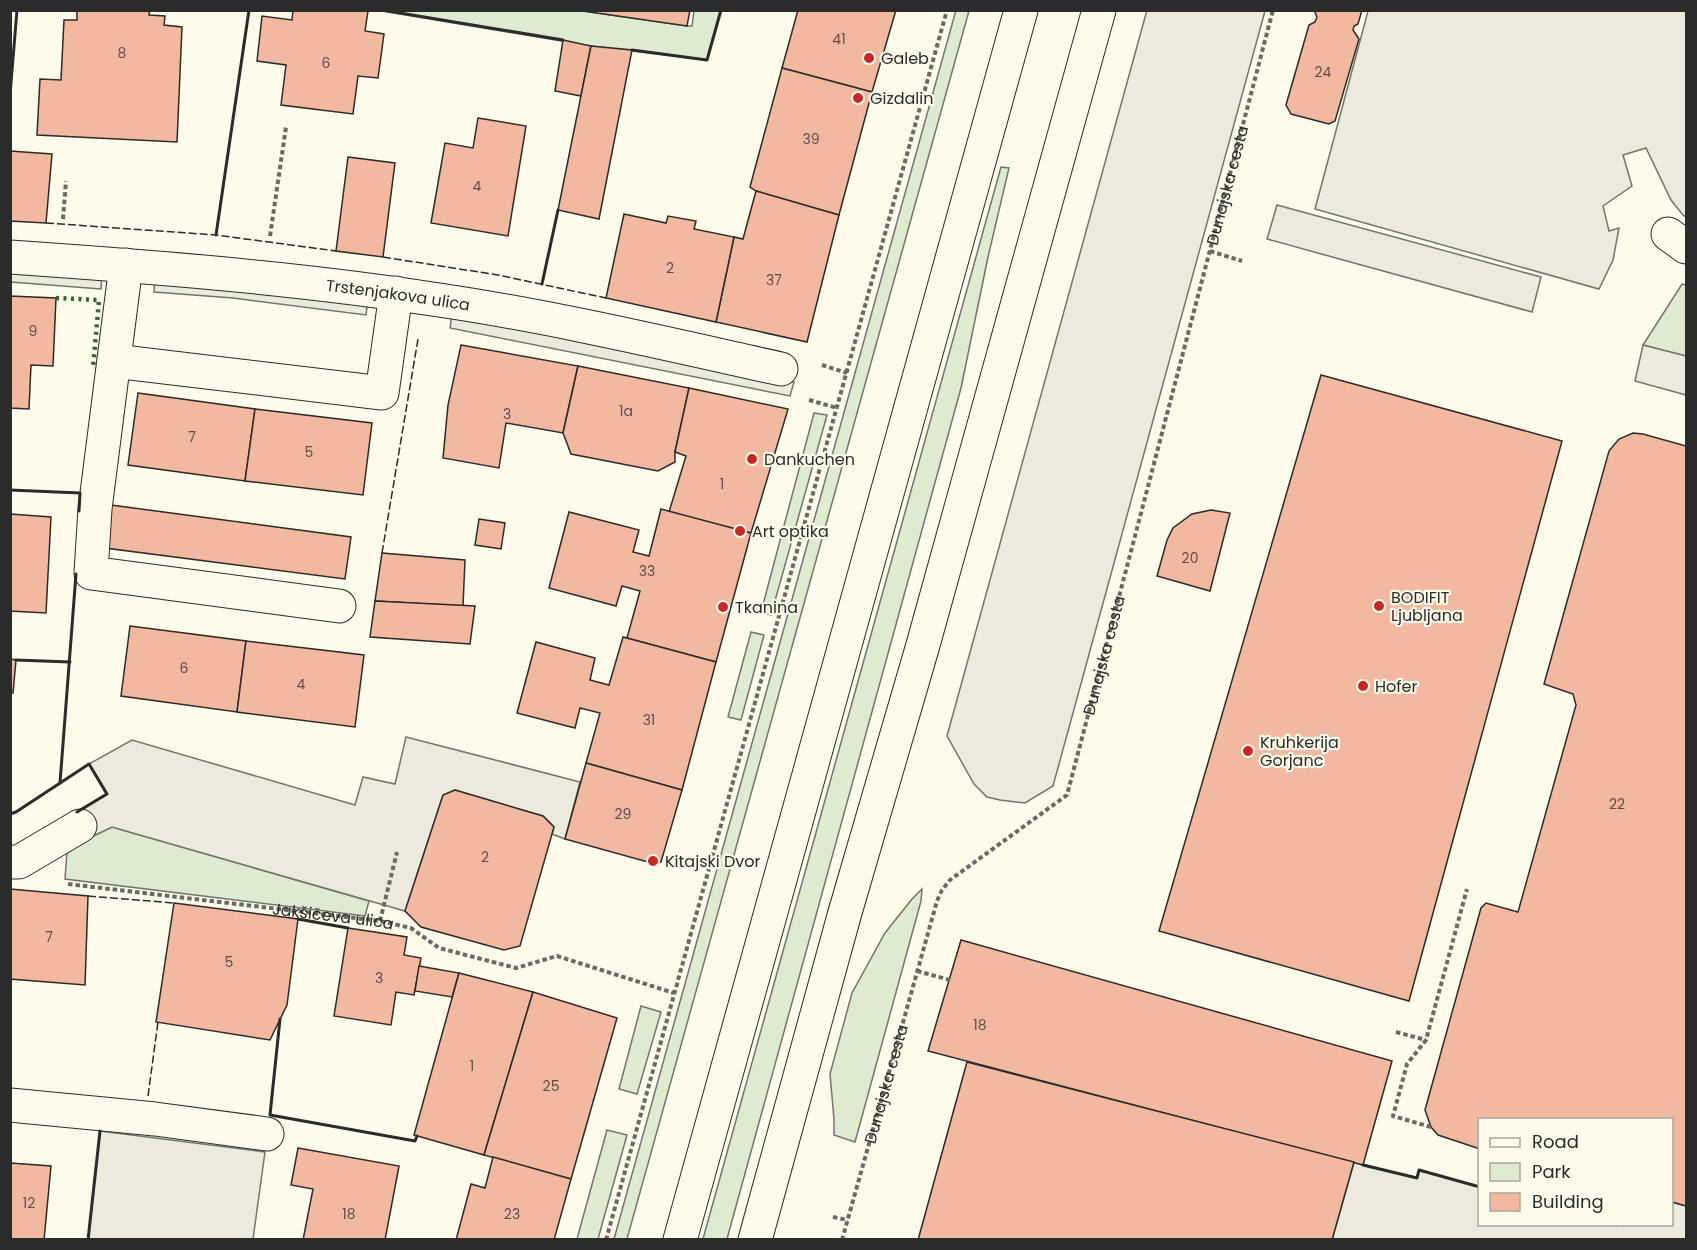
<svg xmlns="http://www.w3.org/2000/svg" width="1697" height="1250" font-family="Poppins,sans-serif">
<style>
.green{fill:#deebd1;stroke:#74746e;stroke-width:1.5}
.parking{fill:#eceadb;stroke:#74746e;stroke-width:1.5}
.building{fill:#f2b8a0;stroke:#2b2b2b;stroke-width:1.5}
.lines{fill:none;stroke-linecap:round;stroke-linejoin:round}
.minor-casing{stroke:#2b2b2b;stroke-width:35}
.major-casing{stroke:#2b2b2b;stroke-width:35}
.path{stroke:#6a6964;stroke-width:4;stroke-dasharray:4.5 3;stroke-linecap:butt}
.minor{stroke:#fdfbea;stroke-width:33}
.major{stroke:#fdfbea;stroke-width:33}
.hedge{stroke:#34623c;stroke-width:4.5;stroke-dasharray:3 4.5;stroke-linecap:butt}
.fence{stroke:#2b2b2b;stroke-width:1.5;stroke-dasharray:8 3;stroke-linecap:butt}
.wall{stroke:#2b2b2b;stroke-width:3}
.poi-dot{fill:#c62828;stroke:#fdfbea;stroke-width:2}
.labels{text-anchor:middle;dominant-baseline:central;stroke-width:4.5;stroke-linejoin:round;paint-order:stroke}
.number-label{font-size:14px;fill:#5d4e48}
.poi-label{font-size:16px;fill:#2b2b2b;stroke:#fdfbea;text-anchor:start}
.street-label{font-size:16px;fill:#2b2b2b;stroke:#fdfbea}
</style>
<rect width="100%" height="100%" fill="#fdfbea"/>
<g class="green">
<path d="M576,10L687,26H692L694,11H721L707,60L591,46L382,11Z"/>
<path d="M956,10L969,11L627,1239H614Z"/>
<path d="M1001,167L1009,168L988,257L961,388L727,1239H703Z"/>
<path d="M1682,284L1686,285V356L1643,345Z"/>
<path d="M814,413L827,415L771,615L761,612Z"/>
<path d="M751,632L764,635L741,720L728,717Z"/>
<path d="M112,827L369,901L365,916L65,879L67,851L87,839Z"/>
<path d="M922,889L921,901L855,1142L834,1135V1119L830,1074L852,993L885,933L912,899Z"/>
<path d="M641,1006L661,1012L637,1094L619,1089Z"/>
<path d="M607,1130L627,1135L598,1239H577Z"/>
</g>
<g class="parking">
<path d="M1147,10L1265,11L1053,786L1025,803L1000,800L987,797L974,784L947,736Z"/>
<path d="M1368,11H1686V217L1683,215L1671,200L1646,148L1623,155L1632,186L1603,206L1609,231L1619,228L1613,260L1599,289L1315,209Z"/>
<path d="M1277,205L1541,277L1532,312L1267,239Z"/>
<path d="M10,268L102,274L101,289L11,282Z"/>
<path d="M155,277L368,300L366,315L233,298L154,292Z"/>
<path d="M452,314L794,382L790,396L450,328Z"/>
<path d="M1643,345L1686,356V395L1635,381Z"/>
<path d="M406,737L580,782L565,839L552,834L554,827L543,816L455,790L443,795L405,911L112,827L87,839L73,815L106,794L89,764L132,740L355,805L363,777L395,784Z"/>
<path d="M100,1131L265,1152L253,1239H88Z"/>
<path d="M1354,1162L1416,1178L1419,1170L1479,1187L1480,1224H1672V1202L1686,1206V1239L1332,1240Z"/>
</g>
<g class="building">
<path d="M77,10H150L149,15L165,16L164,25L182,27L177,142L37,135L40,79L61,80L64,20H77Z"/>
<path d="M293,10L368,11L365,31L384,34L378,78L358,76L353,114L281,105L286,65L257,61L262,16L292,20Z"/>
<path d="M576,10H690L687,26Z"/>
<path d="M798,10H896L872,92L782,68Z"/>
<path d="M1314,10H1362L1358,24L1354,26L1353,30L1359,39L1335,121L1329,124L1291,114L1286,105L1309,25L1315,22L1317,17Z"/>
<path d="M563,40L591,46L581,96L555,91Z"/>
<path d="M591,46L632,50L599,219L558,210Z"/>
<path d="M782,68L872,92L839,215L756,191L750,187Z"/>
<path d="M478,118L526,126L508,236L431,223L445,143L473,148Z"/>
<path d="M10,151L52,154L46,223L10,221Z"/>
<path d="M348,157L395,163L383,257L336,251Z"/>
<path d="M756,191L839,215L807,342L716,322L734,237L743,239Z"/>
<path d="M624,214L666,223L668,216L696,221L694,229L734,237L716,322L606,298Z"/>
<path d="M10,296L56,298L53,366L31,365L29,409L10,408Z"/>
<path d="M461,345L578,366L563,433L506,423L499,468L443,458L448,405Z"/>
<path d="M578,366L689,388L675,452V462L658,471L571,454L563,433Z"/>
<path d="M1321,375L1562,441L1409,1001L1159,931Z"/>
<path d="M689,388L788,409L751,533L669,512L686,456L675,452Z"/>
<path d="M138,393L255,409L245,481L128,465Z"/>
<path d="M255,409L372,423L363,495L245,481Z"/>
<path d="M1633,433L1643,434L1686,446V1206L1672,1202V1120H1480V1149L1438,1135L1431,1127L1425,1110L1481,908L1486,903L1518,912L1576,705L1573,694L1544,684L1609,451L1619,439Z"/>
<path d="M111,505L351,537L345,579L105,548Z"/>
<path d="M661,509L751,533L716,662L627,638L640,591L622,586L616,606L549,588L569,512L639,530L633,552L649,556Z"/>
<path d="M1211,510L1230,513L1210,591L1157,576L1167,540L1173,528L1192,514Z"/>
<path d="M10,514L51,517L46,613L10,611Z"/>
<path d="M479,519L505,523L501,549L475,545Z"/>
<path d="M382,553L465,560L463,606L375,601Z"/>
<path d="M375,601L475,606L470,644L370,637Z"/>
<path d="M130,626L246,641L237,712L121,696Z"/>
<path d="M623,637L716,662L682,790L586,763L600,713L580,708L575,728L517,713L536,642L595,658L590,680L609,685Z"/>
<path d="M246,641L364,655L355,727L237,712Z"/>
<path d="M10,659L16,660L13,693H10Z"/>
<path d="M586,763L682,790L661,862L655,864L565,839Z"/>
<path d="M455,790L543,816L554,827L520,946L504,950L421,927L405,911L443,795Z"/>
<path d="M10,889L88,896L85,985L10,979Z"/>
<path d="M174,903L298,919L287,1005L270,1040L156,1022Z"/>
<path d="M348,928L407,937L404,955L421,958L414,995L396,992L391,1025L334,1016Z"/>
<path d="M961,940L1392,1061L1363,1165L928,1051Z"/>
<path d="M419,966L459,973L452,997L415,991Z"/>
<path d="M459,973L533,992L484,1155L414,1135Z"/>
<path d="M533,992L617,1018L571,1179L484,1155Z"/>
<path d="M967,1062L1354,1162L1332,1240H918Z"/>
<path d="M298,1148L399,1166L385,1240H303L313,1189L291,1185Z"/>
<path d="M493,1157L571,1179L554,1240H456L471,1184L485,1188Z"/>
<path d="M10,1163L51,1166L44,1240H10Z"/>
</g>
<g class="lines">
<defs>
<g id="minor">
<path d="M1668,234L1686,247"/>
<path id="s3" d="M10,257C154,267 297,278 439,300C554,317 668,344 781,369"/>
<path d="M126,265L95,509L91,573L339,606"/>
<path d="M114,361L382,393L396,293"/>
<path d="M10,862H19L80,826"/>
<path d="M10,1105L155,1119L267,1134"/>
</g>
<g id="major">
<path d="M680,1240L1021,10"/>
<path d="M755,1240L844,916L923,645L1099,10"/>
</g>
</defs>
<use href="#minor" class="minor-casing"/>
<use href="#major" class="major-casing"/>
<g class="path">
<path d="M63,219L66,181"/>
<path d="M270,236L286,127"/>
<path d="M1210,251L1242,261"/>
<path d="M822,365L847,373"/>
<path d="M809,400L837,408"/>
<path id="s1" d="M68,884L380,921L411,928L439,948L516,968L557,956L674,993"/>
<path d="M380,921L397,852"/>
<path d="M917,971L950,980"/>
<path d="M1396,1032L1426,1040"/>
<path d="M1431,1127L1393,1116L1407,1064L1426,1040L1467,889"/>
<path d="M833,1217L848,1220"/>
<path d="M606,1240L947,10"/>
<path id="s2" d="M842,1240L937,901L942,890L950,880L1067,795L1273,10"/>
</g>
<use href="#minor" class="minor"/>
<use href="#major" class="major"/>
<path class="hedge" d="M56,298L99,300L93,368"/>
<g class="fence">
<path d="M46,223L216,235L336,251"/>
<path d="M383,257L498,275L606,298"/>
<path d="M382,553L418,339"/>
<path d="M88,896L174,903"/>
<path d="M148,1096L158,1022"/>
</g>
<g class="wall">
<path d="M382,10L563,40"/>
<path d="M632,50L707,60L721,10"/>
<path d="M10,95L17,10"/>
<path d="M216,235L249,10"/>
<path d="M542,284L558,210"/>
<path d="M10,490L80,493L79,511"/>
<path d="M16,660L70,662"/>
<path d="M60,783L76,574"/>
<path d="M10,814L16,812L89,764L107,794L77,812"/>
<path d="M298,919L348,928"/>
<path d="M280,1019L270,1115L415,1141L417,1136"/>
<path d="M1363,1165L1417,1178L1419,1170L1480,1187"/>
<path d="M1615,1224L1617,1225"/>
<path d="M88,1240L100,1131"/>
</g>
</g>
<g class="poi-dot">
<circle cx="869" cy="58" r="6"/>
<circle cx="858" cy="98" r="6"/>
<circle cx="752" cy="459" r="6"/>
<circle cx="740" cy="531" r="6"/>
<circle cx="1379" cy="606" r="6"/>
<circle cx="723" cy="607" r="6"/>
<circle cx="1363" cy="686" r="6"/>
<circle cx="1248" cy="751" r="6"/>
<circle cx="653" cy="861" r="6"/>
</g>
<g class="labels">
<g class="number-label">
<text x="839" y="39">41</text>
<text x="122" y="53">8</text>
<text x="326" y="63">6</text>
<text x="1323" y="72">24</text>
<text x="811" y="139">39</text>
<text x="477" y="186">4</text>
<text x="670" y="268">2</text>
<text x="774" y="280">37</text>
<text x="33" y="331">9</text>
<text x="626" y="411">1a</text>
<text x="507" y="414">3</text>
<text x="192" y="437">7</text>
<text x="309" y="452">5</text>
<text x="722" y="484">1</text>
<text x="1190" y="558">20</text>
<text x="647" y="571">33</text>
<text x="184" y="668">6</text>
<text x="301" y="684">4</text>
<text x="649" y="720">31</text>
<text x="1617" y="804">22</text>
<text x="623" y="814">29</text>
<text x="485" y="857">2</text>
<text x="49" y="937">7</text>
<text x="229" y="962">5</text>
<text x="379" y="978">3</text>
<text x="980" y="1025">18</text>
<text x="472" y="1066">1</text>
<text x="551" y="1086">25</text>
<text x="29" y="1203">12</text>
<text x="349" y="1214">18</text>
<text x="512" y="1214">23</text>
</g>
<g class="poi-label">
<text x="881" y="58">Galeb</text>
<text x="870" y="98">Gizdalin</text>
<text x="764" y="459">Dankuchen</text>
<text x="752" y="531">Art optika</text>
<text x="1391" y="597">BODIFIT<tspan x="1391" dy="18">Ljubljana</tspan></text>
<text x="735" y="607">Tkanina</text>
<text x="1375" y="686">Hofer</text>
<text x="1260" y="742">Kruhkerija<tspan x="1260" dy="18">Gorjanc</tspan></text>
<text x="665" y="861">Kitajski Dvor</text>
</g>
<g class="street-label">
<text stroke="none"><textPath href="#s2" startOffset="1152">Dunajska cesta</textPath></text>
<text stroke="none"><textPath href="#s3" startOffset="390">Trstenjakova ulica</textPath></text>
<text stroke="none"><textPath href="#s2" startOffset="666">Dunajska cesta</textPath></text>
<text stroke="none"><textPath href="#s1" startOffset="267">Jakšičeva ulica</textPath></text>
<text stroke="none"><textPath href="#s2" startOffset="162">Dunajska cesta</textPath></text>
</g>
</g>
<rect width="1697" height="1250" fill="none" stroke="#2b2b2b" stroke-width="24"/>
<rect x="1478" y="1118" width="195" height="108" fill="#fdfbea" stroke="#a9a89e" stroke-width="1.5"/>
<rect x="1490" y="1138" width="30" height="9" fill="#fdfbea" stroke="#a9a89e" stroke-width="1.5"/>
<text x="1532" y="1148" font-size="18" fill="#2b2b2b">Road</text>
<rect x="1490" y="1163" width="30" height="18" fill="#deebd1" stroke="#a9a89e" stroke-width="1.5"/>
<text x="1532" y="1178" font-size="18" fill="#2b2b2b">Park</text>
<rect x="1490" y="1193" width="30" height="18" fill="#f2b8a0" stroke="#a9a89e" stroke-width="1.5"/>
<text x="1532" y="1208" font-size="18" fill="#2b2b2b">Building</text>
</svg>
